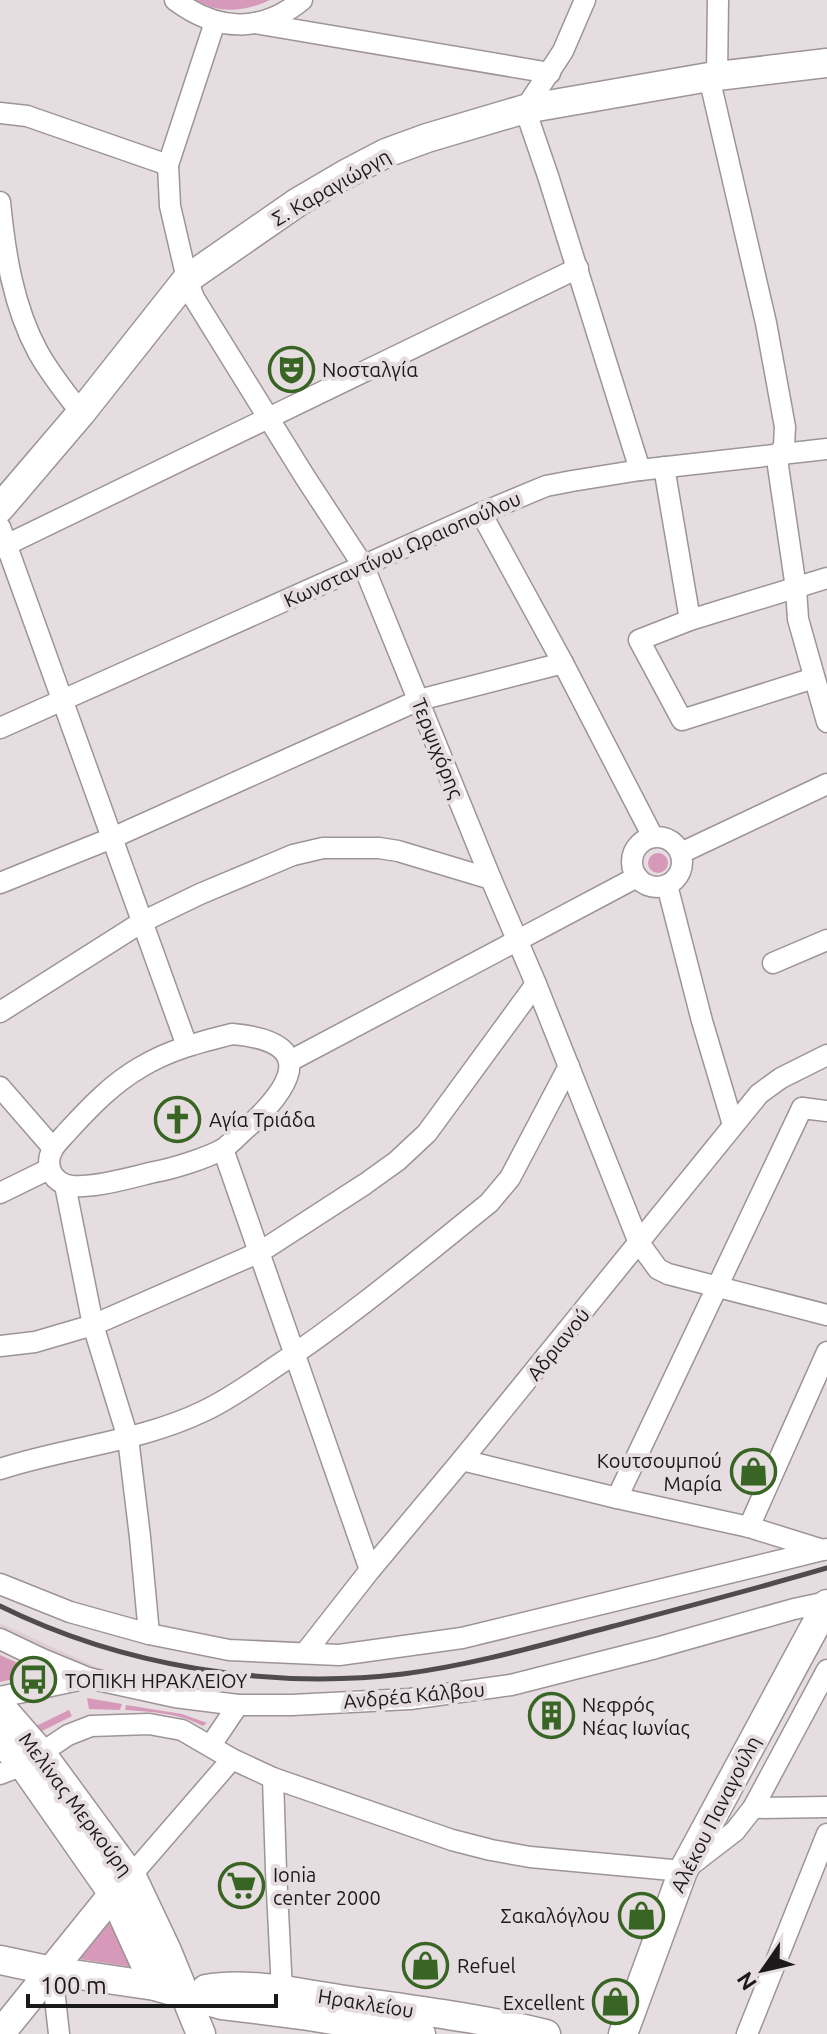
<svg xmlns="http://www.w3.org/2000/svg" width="827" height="2034" font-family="Ubuntu,sans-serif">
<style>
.built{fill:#dfced6}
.green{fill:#d799b9}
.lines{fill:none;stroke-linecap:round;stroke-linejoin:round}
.street-casing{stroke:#9d9498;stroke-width:23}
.secondary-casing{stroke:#9d9498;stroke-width:31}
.street{stroke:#fff;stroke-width:20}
.secondary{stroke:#fff;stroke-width:28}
.rail{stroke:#504c4e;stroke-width:5}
.labels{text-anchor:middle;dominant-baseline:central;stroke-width:8;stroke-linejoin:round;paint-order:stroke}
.street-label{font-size:20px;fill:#1c191a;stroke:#e6dde1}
.poi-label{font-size:20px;fill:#1c191a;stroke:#e6dde1;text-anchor:start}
</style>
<rect width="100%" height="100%" fill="#e6dde1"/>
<path class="built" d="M0,1623L103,1670L60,1680L0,1652Z"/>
<g class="green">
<path d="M195,0H270C245,12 219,14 195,0Z"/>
<circle cx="658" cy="863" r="10"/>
<path d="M0,1655L40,1673L0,1682Z"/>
<path d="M87,1698L122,1704L120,1710L89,1709Z"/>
<path d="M126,1705L182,1714L207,1723L203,1726C179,1713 152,1712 125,1710Z"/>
<path d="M69,1710L72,1716L38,1733L34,1727Z"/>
<path d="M112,1915L133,1967L79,1959Z"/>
</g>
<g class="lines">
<defs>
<g id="street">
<path d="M175,0C216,31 261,34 302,0"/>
<path d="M585,0L563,51L525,109L548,176L640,470"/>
<path d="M215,22L168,165L170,206L187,279L194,298L305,477L364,567L491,879L536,984L639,1243L658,1269L668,1274L827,1315"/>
<path d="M255,23L550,73"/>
<path d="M717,76L718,0"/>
<path d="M709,77L766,323L785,427L784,446L779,454L778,466L796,588L798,619L827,722"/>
<path d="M0,113L27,116L168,165"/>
<path d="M0,202C5,253 13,306 38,352C50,374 66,393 81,413"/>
<path d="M664,467L690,620"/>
<path d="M481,513L563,663L653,837"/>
<path d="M0,527L187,1046"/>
<path d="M0,548L578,268"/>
<path d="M814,678L682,720L639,640L690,620L827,578"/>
<path d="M0,728L481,513L546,486L572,481L640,470L827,449"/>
<circle cx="657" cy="862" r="25"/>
<path d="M681,853L827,784"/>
<path d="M0,883L112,838L419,700L563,663"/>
<path d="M667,885L702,1021L733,1125"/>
<path d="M773,963L827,940"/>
<path d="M0,1012L142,922L200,894L293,855L323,848H379L398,851L491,879"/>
<path d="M232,1034C314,1041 297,1081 250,1125C241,1132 232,1143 223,1149C207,1158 172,1169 154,1172C133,1177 83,1192 64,1184C50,1178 45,1162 53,1149C56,1143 63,1137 68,1131C90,1107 113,1083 141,1067C169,1050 200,1042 232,1034Z"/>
<path d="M290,1061L637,877"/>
<path d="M0,1087L53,1148"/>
<path d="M802,1108L827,1111"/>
<path d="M223,1149L370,1570"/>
<path d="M65,1185L93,1325L128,1438L140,1537L149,1634"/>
<path d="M0,1193L49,1169"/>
<path d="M0,1346L35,1342L93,1325L260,1252L365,1184L397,1161L427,1133L536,984"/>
<path d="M462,1460L617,1498L749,1527L823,1550"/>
<path d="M0,1469C67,1447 140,1442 204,1411C228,1400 250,1384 272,1369C348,1319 418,1260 489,1203L510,1178L569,1066"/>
<path d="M617,1498L802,1108"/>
<path d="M749,1527L827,1352"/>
<path d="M0,1584L70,1612L149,1634L229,1650L339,1655L462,1638L827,1549"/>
<path d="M0,1639L42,1659L88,1678L175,1697L238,1705H292L410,1699L511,1685L656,1648L794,1609L827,1602"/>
<path d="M305,1653L370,1570L462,1460L759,1094L781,1078L827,1055"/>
<path d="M0,1697L88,1678"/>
<path d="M211,1745L238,1705"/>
<path d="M0,1774L23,1765L68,1735L91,1726L149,1724L182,1730L232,1759L273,1778L452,1840L491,1850L530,1857L683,1871L735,1831L753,1808L827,1670"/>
<path d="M273,1778L276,1871L282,1991"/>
<path d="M753,1808L827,1807"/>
<path d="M122,1886L232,1759"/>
<path d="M52,1971L59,2034"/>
<path d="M747,2034L827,1834"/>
</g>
<g id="secondary">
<path d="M0,508L81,413L187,279L298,202L344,175L386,153L427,138L525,109L709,77L827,63"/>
<path d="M0,1706L41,1753L132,1877L167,1951L201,2034"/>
<path d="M0,1740L23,1765L113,1894L155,1986"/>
<path d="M0,1960L52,1971L155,1986L222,2005L302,2015L421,2034"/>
<path d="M206,1989C249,1981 302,1994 346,2000C413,2010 481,2018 546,2034"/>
<path d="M0,2034L113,1894"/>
<path d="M623,2034L683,1871L827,1604"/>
</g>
</defs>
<use href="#street" class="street-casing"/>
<use href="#secondary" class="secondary-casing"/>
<use href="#street" class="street"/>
<use href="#secondary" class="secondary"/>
<path class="rail" d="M0,1606C121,1666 268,1690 403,1674C473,1665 541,1645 610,1627C682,1608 755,1589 827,1568"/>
</g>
<defs>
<symbol id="theatre-ring" viewBox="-11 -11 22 22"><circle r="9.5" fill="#e6dde1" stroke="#386523" stroke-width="1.5"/><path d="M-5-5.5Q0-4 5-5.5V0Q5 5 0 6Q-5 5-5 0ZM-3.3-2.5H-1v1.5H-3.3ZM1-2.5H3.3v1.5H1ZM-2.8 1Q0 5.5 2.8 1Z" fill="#386523"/></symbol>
<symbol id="church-ring" viewBox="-11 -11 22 22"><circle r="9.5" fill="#e6dde1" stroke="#386523" stroke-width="1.5"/><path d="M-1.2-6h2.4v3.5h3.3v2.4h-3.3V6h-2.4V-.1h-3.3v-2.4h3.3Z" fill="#386523"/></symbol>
<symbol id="shop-ring" viewBox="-11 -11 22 22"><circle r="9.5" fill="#e6dde1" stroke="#386523" stroke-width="1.5"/><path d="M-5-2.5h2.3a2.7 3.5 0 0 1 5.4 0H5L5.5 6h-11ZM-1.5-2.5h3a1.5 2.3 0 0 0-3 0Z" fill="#386523"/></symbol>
<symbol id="bus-ring" viewBox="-11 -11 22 22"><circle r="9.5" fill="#e6dde1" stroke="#386523" stroke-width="1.5"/><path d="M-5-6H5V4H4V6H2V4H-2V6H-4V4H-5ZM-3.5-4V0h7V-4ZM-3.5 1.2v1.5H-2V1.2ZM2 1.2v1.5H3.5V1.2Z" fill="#386523"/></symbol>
<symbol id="building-ring" viewBox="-11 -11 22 22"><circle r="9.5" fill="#e6dde1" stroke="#386523" stroke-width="1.5"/><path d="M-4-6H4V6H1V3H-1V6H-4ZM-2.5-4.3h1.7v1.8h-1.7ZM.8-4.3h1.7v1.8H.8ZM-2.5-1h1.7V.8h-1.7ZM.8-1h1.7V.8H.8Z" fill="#386523"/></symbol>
<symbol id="supermarket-ring" viewBox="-11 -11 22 22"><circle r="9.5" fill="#e6dde1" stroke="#386523" stroke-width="1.5"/><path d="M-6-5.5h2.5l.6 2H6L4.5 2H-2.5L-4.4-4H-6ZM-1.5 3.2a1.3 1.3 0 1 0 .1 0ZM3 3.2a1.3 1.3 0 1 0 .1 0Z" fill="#386523"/></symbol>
</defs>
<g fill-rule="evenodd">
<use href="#theatre-ring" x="266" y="344" width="51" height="51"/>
<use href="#church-ring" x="152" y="1094" width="51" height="51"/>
<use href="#shop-ring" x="728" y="1446" width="51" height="51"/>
<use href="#bus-ring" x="8" y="1654" width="51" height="51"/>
<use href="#building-ring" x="526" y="1690" width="51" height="51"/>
<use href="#supermarket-ring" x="216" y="1860" width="51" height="51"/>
<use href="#shop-ring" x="616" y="1890" width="51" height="51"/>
<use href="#shop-ring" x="400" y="1940" width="51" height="51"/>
<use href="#shop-ring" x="590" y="1976" width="51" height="51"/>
</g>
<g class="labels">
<g class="street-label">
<text transform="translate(331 187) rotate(-30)">Σ. Καραγιώργη</text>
<text transform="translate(402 549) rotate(-24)">Κωνσταντίνου Ωραιοπούλου</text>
<text transform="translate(438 748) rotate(68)">Τερψιχόρης</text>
<text transform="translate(558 1344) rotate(-51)">Αδριανού</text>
<text transform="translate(414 1695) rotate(-5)">Ανδρέα Κάλβου</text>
<text transform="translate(76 1804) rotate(53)">Μελίνας Μερκούρη</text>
<text transform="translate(715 1814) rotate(-63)">Αλέκου Παναγούλη</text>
<text transform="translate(366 2003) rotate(9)">Ηρακλείου</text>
</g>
<g class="poi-label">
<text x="322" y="369">Νοσταλγία</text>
<text x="209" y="1119">Αγία Τριάδα</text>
<text x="722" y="1460" text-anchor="end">Κουτσουμπού<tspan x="722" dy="23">Μαρία</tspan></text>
<text x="65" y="1680">ΤΟΠΙΚΗ ΗΡΑΚΛΕΙΟΥ</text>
<text x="582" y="1704">Νεφρός<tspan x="582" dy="23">Νέας Ιωνίας</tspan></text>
<text x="273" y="1874">Ionia<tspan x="273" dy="23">center 2000</tspan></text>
<text x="610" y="1915" text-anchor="end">Σακαλόγλου</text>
<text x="457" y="1965">Refuel</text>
<text x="585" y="2002" text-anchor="end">Excellent</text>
</g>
</g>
<g transform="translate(763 1970) rotate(236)" stroke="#e6dde1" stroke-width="6" paint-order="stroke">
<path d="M0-6L14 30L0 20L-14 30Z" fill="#1c191a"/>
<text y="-12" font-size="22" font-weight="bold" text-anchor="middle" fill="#1c191a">N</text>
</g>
<path d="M28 1994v12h248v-12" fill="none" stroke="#1c191a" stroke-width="4"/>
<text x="40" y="1994" font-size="24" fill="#1c191a" stroke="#e6dde1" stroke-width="6" paint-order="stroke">100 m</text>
</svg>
